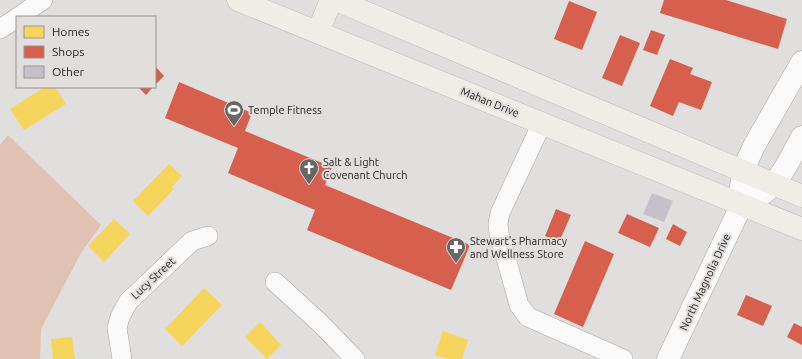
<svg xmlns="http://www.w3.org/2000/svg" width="802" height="359" font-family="Ubuntu,sans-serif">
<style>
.green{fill:#e0c2b3}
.homes{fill:#f6d55c}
.shops{fill:#d6604d}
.building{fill:#c5c1ca}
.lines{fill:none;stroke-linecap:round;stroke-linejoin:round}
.street-casing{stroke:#a8a7a6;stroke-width:20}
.secondary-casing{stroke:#a8a7a6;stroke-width:23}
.primary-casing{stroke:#bdbcbb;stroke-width:23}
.street{stroke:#fafafa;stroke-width:19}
.secondary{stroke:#fafafa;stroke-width:22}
.primary{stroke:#efede6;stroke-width:22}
.labels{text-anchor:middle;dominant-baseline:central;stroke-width:4;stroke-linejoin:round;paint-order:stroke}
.street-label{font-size:11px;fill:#272625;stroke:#e2dedc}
.poi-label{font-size:11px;fill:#272625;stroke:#e2dedc;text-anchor:start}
</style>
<rect width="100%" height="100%" fill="#e1dfdd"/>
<path class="green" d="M8,135L101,225L81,253L41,329L40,359H0V145Z"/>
<g class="homes">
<path d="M45,87H55L66,104L24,130L10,109Z"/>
<path d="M169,164L182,176L172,187L174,189L148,216L133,201Z"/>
<path d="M114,219L130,234L104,262L88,246Z"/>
<path d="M204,288L222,305L182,346L165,329Z"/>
<path d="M260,322L281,345L267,359L245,337Z"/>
<path d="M443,331L468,340L462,359H447L435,355Z"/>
<path d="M72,337L75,359H53L51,339Z"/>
</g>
<g class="shops">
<path d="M664,0H726L787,19L778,49L660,13Z"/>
<path d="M569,1L597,12L582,50L554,39Z"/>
<path d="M651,30L665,35L657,55L643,50Z"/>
<path d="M620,35L640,43L622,86L602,78Z"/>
<path d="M670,59L693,68L690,74L712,82L701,110L679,102L673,116L650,106Z"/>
<path d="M155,66L164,76L155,85Z"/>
<path d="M179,82L252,113L245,131L332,167L325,185L470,245L451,290L307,230L315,210L228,173L238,148L165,118Z"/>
<path d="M138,87H153L146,95Z"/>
<path d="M556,209L571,215L559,242L545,236Z"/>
<path d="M627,214L659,228L650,247L618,233Z"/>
<path d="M673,224L687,232L680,246L666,239Z"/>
<path d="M585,241L614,254L583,327L554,314Z"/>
<path d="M746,295L772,306L763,326L737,315Z"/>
<path d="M794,323L802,327V345L787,337Z"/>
</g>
<path class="building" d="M652,193L673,201L664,222L643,214Z"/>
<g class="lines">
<defs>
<g id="street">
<path d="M18,17L43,0"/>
<path d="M0,29L17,18"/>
<path d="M542,123L500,213L498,223L499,233L519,305L528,317L623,359"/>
<path d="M275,282L321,324L355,359"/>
<path d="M122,359L117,328L120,317L128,302L192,241L208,236"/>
</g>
<g id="secondary">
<path d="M742,204C778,192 785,167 802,137"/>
<path d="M668,359L742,204L741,187L743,170L754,146L802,62"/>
</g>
<g id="primary">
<path d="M238,0L802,229"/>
<path d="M336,0L802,196"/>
<path d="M318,32L331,0"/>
</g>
</defs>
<use href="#street" class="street-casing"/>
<use href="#secondary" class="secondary-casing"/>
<use href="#primary" class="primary-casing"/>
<use href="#street" class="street"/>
<use href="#secondary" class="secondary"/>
<use href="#primary" class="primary"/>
</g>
<defs>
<symbol id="stadium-pin" viewBox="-11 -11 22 30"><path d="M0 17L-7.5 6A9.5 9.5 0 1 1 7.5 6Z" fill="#686765" stroke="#e2dedc"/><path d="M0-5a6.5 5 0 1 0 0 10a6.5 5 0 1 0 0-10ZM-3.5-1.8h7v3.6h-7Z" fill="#fff"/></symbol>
<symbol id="church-pin" viewBox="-11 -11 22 30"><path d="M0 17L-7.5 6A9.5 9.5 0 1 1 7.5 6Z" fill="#686765" stroke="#e2dedc"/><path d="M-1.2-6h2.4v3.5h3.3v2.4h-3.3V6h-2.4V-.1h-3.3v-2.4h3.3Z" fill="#fff"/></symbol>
<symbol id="pharmacy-pin" viewBox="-11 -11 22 30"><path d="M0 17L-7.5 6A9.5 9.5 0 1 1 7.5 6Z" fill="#686765" stroke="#e2dedc"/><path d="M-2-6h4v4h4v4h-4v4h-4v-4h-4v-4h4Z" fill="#fff"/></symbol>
</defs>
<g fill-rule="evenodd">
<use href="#stadium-pin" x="223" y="99" width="22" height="30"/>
<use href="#church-pin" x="298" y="157" width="22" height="30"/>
<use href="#pharmacy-pin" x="445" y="236" width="22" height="30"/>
</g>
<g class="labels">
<g class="street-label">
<text transform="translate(490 102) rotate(22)">Mahan Drive</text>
<text transform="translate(153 278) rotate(-43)">Lucy Street</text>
<text transform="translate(705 282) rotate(-65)">North Magnolia Drive</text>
</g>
<g class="poi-label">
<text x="248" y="110">Temple Fitness</text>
<text x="323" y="162">Salt &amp; Light<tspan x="323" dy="13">Covenant Church</tspan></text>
<text x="470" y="241">Stewart's Pharmacy<tspan x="470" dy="13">and Wellness Store</tspan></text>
</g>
</g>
<rect x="16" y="16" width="140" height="72" fill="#e2dedc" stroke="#979493"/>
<rect x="24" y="26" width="20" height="12" fill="#f6d55c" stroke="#979493"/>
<text x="52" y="36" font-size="12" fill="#272625">Homes</text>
<rect x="24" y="46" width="20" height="12" fill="#d6604d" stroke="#979493"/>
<text x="52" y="56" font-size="12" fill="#272625">Shops</text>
<rect x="24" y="66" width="20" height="12" fill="#c5c1ca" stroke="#979493"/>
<text x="52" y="76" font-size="12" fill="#272625">Other</text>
</svg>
